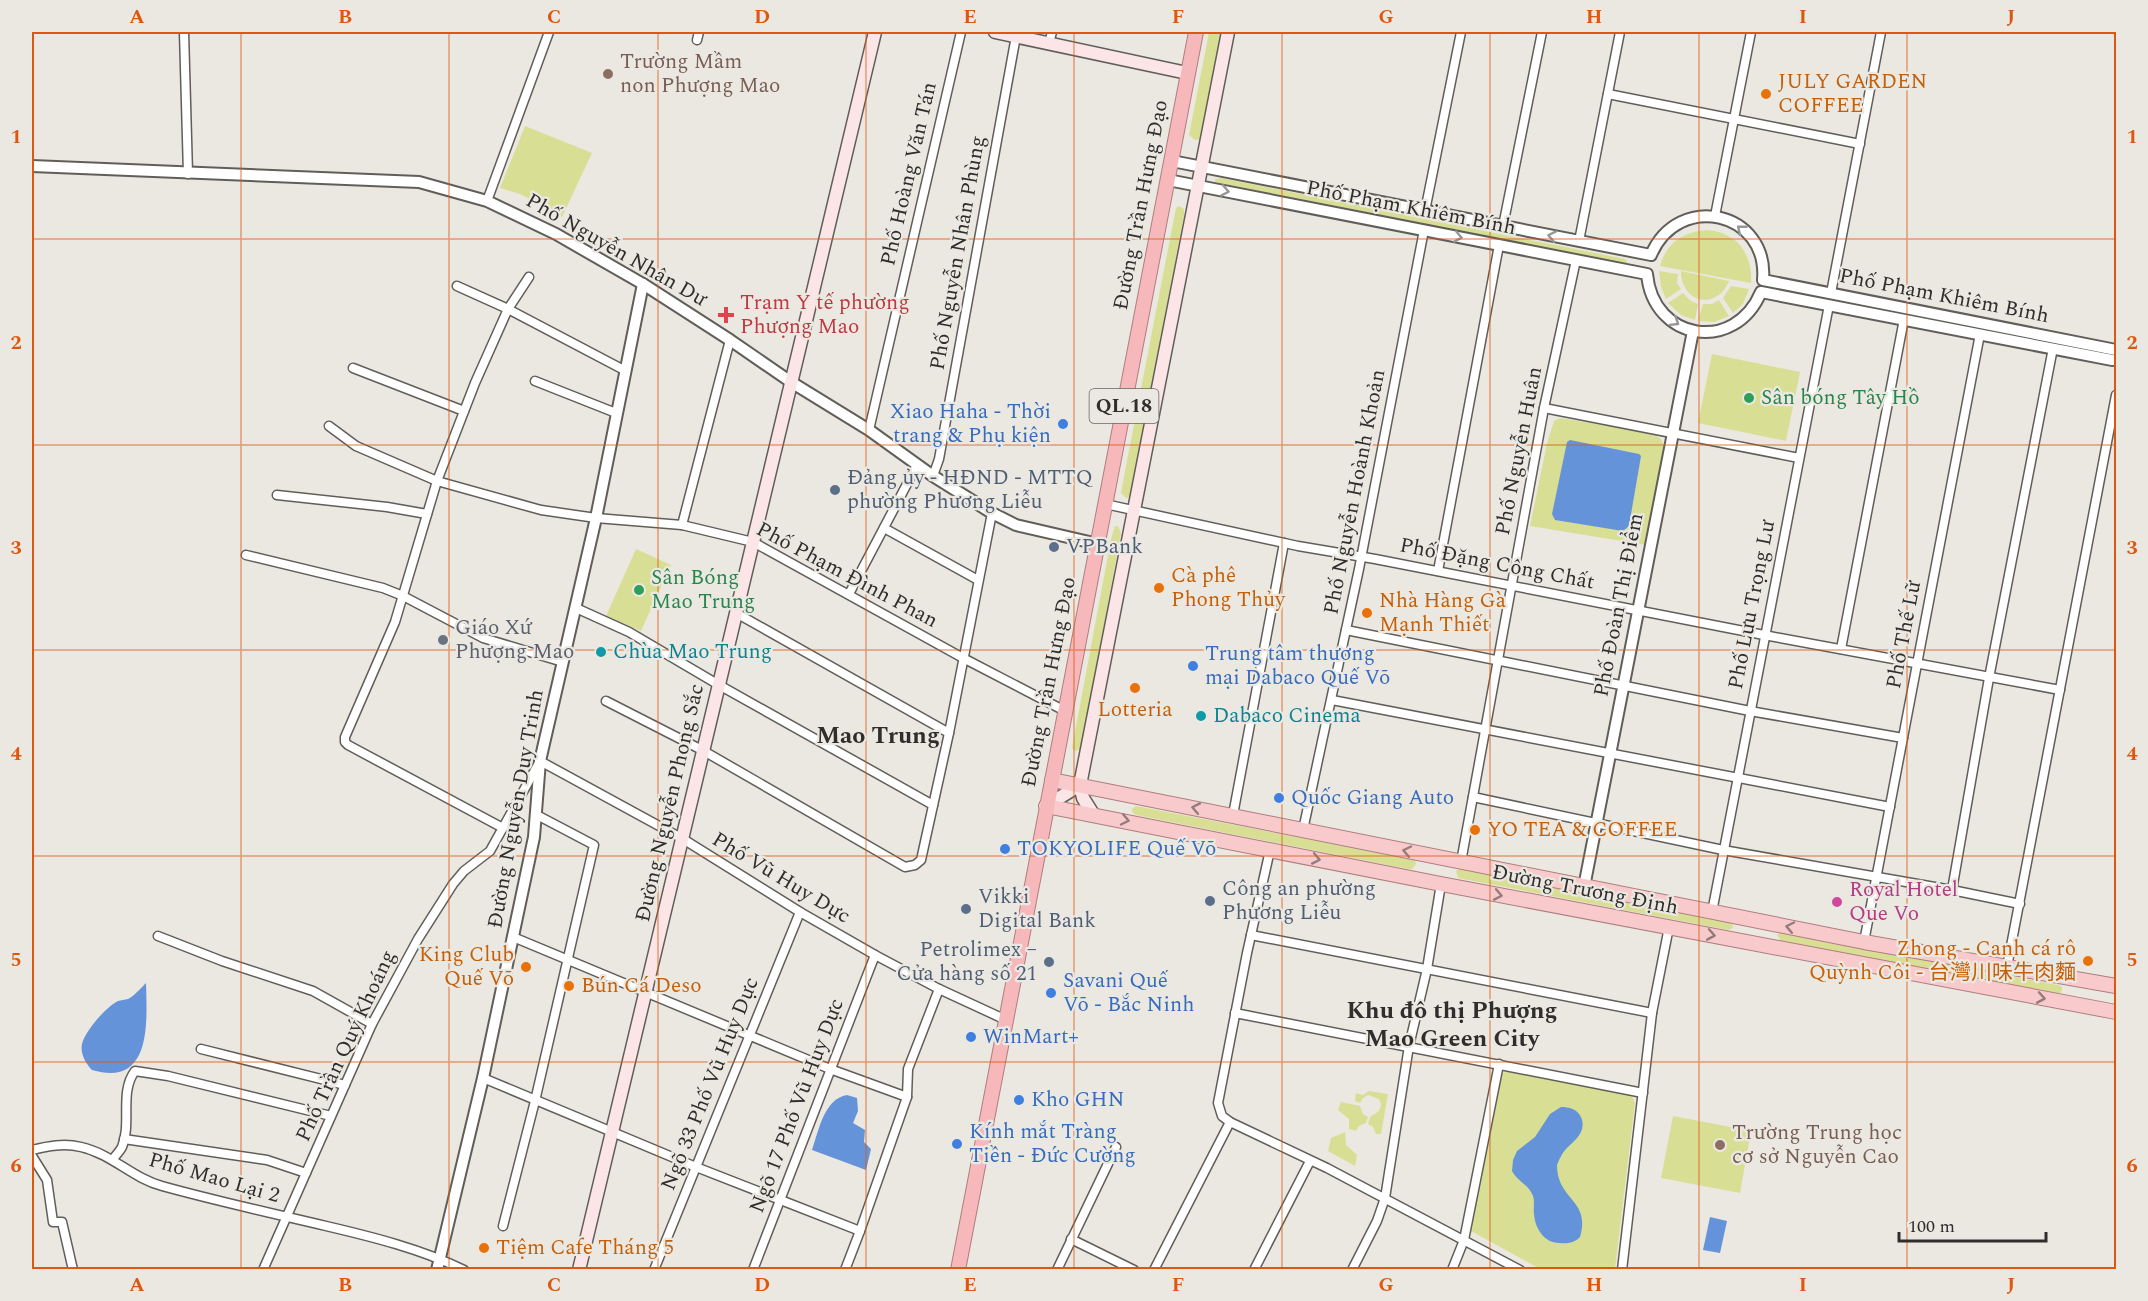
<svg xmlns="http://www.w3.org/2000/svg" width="2148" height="1301" font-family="Spectral,'Noto Sans SC',serif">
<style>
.green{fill:#d8df95}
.water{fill:#6593d9}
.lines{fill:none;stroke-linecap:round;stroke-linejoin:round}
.minor-casing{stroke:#615e59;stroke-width:11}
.tertiary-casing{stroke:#615e59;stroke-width:14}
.secondary-casing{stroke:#615e59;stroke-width:15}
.primary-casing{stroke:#af7d7e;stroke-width:16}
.trunk-casing{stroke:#af7d7e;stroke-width:16}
.minor{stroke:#fff;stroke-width:8}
.tertiary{stroke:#fff;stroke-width:10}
.secondary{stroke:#fce5e6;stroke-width:12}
.primary{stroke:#f8cacc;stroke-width:14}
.trunk{stroke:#f6b8bb;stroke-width:14}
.oneway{stroke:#979696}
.oneway2{stroke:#947c7c}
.grid{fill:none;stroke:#df570e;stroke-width:1.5;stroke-opacity:0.55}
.education-dot{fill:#8d6e63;stroke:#ebe8e2;stroke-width:2}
.food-dot{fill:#e8710a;stroke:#ebe8e2;stroke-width:2}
.health-dot{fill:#e0444e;stroke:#ebe8e2;stroke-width:2}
.leisure-dot{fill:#2e9e5b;stroke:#ebe8e2;stroke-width:2}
.shop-dot{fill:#3f7fe0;stroke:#ebe8e2;stroke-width:2}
.service-dot{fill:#5c6f8a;stroke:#ebe8e2;stroke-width:2}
.worship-dot{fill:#6b7280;stroke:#ebe8e2;stroke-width:2}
.culture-dot{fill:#0f9aa8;stroke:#ebe8e2;stroke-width:2}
.hotel-dot{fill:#d1479c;stroke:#ebe8e2;stroke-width:2}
.labels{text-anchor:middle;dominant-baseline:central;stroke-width:4.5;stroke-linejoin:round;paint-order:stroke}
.shield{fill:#ebe8e2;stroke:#676663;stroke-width:1.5}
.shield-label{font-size:20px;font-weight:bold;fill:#2f2e2c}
.education-label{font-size:21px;fill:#785e54;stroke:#ebe8e2;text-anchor:start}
.food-label{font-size:21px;fill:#c56008;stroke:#ebe8e2;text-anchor:start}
.street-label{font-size:21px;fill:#2f2e2c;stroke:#ebe8e2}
.health-label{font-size:21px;fill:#be3a42;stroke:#ebe8e2;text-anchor:start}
.leisure-label{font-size:21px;fill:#27864d;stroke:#ebe8e2;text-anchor:start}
.shop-label{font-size:21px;fill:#366cbe;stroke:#ebe8e2;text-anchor:start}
.service-label{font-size:21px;fill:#4e5e75;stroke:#ebe8e2;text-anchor:start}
.worship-label{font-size:21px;fill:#5b616d;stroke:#ebe8e2;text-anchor:start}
.culture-label{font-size:21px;fill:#0d838f;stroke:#ebe8e2;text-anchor:start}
.hotel-label{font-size:21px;fill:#b23c85;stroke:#ebe8e2;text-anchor:start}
.quarter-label{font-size:24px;font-weight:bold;fill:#2f2e2c;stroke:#ebe8e2}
.neatline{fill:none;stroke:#df570e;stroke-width:2}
.grid-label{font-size:20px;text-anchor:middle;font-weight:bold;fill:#df570e}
</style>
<rect width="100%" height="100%" fill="#ebe8e2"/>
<g class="green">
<path d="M1209,32H1222L1201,139L1195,140L1189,135Z"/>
<path d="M525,126L592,153L562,217L520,194L500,188Z"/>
<path d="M1221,178L1625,259L1627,262L1625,264L1215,182V179Z"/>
<path d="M1179,206L1184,209V215L1131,492L1129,497L1126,498L1121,493L1125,471L1176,208Z"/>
<path d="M1707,230C1737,232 1753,254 1751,283L1660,266C1667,242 1683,232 1707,230Z"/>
<path d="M1659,271L1678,274L1677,283L1681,289L1666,299L1661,287Z"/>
<path d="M1681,271L1729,281C1726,287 1723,293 1717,296C1698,308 1680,290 1681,271Z"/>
<path d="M1731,286L1749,289L1743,304L1733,313L1723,298Z"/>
<path d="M1683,293L1691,301L1698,304L1695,320L1681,315L1668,303Z"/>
<path d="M1719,300L1729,316L1714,322L1698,321L1703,304H1712Z"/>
<path d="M1712,354L1800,372L1786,441L1698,423Z"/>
<path d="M1560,418L1652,433L1661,439L1665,448L1646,545L1530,526L1547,443L1554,421Z"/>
<path d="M1115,526H1118L1121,533L1081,749L1075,751L1072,748L1111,539Z"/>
<path d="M636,549L671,565L641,631L606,616Z"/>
<path d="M1136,806L1415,860L1416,864L1412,869H1408L1136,815L1132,812V809Z"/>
<path d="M1459,869L1725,921L1732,923L1733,928L1728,930L1463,879L1458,878L1456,871Z"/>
<path d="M1781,932L2058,985L2062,987V990L2061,993H2053L1781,941L1777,935Z"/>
<path d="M1508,1071L1630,1095L1633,1098L1635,1103L1615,1269H1540L1471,1231L1470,1226L1500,1079L1503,1073Z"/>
<path d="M1369,1091L1388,1094L1381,1134H1376L1373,1127L1368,1124L1370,1117L1379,1111L1381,1105L1379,1099L1368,1095L1363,1098L1360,1103L1355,1101L1356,1093L1363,1095Z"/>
<path d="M1341,1102L1360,1106L1363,1114L1368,1117L1366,1123L1359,1126L1356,1131L1349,1129V1119L1338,1110Z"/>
<path d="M1673,1116L1751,1131L1740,1193L1661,1178Z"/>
<path d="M1345,1132L1346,1145L1357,1155L1355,1166L1328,1151L1331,1138Z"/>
</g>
<g class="water">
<path d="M1570,440L1639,454L1641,456L1629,526L1623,531L1555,520L1552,514L1567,442Z"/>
<path d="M146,983C147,1022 152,1088 92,1070C86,1064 80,1054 82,1044C85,1031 106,1007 118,1001C121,1000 125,1000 128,999C134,996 141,988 146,983Z"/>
<path d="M847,1095L857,1098L858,1111L853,1123L865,1130L864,1142L871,1149L866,1170L812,1150C819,1130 824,1099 847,1095Z"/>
<path d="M1561,1107C1569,1107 1577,1109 1581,1117C1587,1132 1575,1140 1566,1149C1562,1153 1559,1160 1557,1165C1557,1201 1591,1199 1580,1237C1575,1243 1566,1244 1559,1243C1544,1243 1535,1228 1534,1214C1533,1208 1535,1202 1533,1196C1529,1185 1517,1181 1512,1171L1513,1160L1517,1151L1535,1137L1550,1114Z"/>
<path d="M1710,1217L1727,1221L1720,1253L1703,1250Z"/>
</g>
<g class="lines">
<defs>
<g id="minor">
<path d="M184,32L188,174"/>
<path d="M697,40L699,32"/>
<path d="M1049,43L1052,32"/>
<path d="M1608,94L1860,144"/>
<path d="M487,201L549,32"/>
<path d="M1425,211L1461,32"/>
<path d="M1715,216L1751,32"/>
<path d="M1503,226L1542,32"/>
<path d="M1579,241L1620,32"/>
<path d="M457,286L508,309L624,370"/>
<path d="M1831,293L1881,32"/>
<path d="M353,368L464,411"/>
<path d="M535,381L616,413"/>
<path d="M1544,408L1799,458"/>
<path d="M329,426L356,446L437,481L541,510L596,518L682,525L753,542L963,658L1065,711"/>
<path d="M869,430L961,32"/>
<path d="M933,476L939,459L1016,36"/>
<path d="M277,495L387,507L427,514"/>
<path d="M1105,504L1298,546L1375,559L1764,635L2060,690"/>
<path d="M682,525L730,340"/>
<path d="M884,528L978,580"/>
<path d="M246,555L383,588L403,596L483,638L563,662"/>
<path d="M1438,571L1499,245"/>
<path d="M849,594L917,465"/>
<path d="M576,608L629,632L719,685L933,805"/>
<path d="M736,613L949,733"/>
<path d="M1346,630L1750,711L1903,738"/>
<path d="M1841,649L1904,319"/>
<path d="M1332,700L1890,807"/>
<path d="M606,701L702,750L905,867L915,865L921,860L949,733L992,513"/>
<path d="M1473,797L1723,850L1952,890L2020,904"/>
<path d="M1233,815L1284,543"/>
<path d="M503,828L348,745L345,742V737L395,622L437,481L475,383L508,309L529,277"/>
<path d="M1303,830L1359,569L1424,230"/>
<path d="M1270,850L1247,953L1218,1103L1222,1116L1230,1122L1327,1168L1520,1270"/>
<path d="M1461,862L1544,408L1576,260"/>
<path d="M1952,890L1989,678L2053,348"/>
<path d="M1712,912L1829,305"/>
<path d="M1251,935L1652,1013"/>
<path d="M158,936L222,961L313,991L372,1024"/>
<path d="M513,937L830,1069L907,1097"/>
<path d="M1864,942L1980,334"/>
<path d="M2007,967L2116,395"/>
<path d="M1235,1013L1643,1093"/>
<path d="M201,1049L345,1085"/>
<path d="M483,1078L696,1167L860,1231"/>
<path d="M124,1139L267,1160L306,1173"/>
<path d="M32,1150C48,1146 64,1143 81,1147C112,1154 132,1178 162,1186C216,1201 271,1213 326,1226C373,1237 421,1249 464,1270"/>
<path d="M32,1156L47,1180L53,1222H62L73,1270"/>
<path d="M113,1159C116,1155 120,1151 122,1147C132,1123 119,1092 135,1071L168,1076L331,1116"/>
<path d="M503,1226L535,1101L594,845L535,814"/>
<path d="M1071,1239L1134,1270"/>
<path d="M263,1270L372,1024L418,939L453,884L464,871L490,851L540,761L683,839L800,912L875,955L939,989L1006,1020"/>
<path d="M654,1270L800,912"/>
<path d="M753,1270L875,955"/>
<path d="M845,1270L860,1231L907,1097L908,1069L939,989"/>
<path d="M1057,1270L1116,1147"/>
<path d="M1154,1270L1230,1122"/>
<path d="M1254,1270L1310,1161"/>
<path d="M1352,1270L1377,1221L1385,1198L1409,1046L1427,969L1441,884"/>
<path d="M1452,1270L1464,1240L1499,1064"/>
<path d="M1622,1270L1652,1013L1669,927"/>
</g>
<g id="tertiary">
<path d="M1172,161L1651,255C1678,191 1769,211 1763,280L2116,350"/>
<path d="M32,166L419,182L487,201L556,234L643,284L730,340L791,382L869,430L933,476L992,513L1016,525L1098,544"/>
<path d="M1168,180L1647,274C1653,341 1735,354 1761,292L2112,360"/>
<path d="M1584,887L1693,331"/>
<path d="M437,1270L483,1078L534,837L540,761L596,518L643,284"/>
</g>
<g id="secondary">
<path d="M995,32L1187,73"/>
<path d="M1046,806L1080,785"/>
<path d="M1093,814L1083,798L1080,785L1228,32"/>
<path d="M579,1270L875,32"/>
</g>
<g id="primary">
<path d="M1052,780L1864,942L2116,986"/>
<path d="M1046,806L1441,884L2116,1012"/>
</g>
<path id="trunk" d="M958,1270L1196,32"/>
</defs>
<use href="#minor" class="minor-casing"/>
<use href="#tertiary" class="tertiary-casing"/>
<use href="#secondary" class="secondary-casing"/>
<use href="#primary" class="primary-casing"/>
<use href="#trunk" class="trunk-casing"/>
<use href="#minor" class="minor"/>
<use href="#tertiary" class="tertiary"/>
<use href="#secondary" class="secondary"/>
<use href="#primary" class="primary"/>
<use href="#trunk" class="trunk"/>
</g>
<defs><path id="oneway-chevron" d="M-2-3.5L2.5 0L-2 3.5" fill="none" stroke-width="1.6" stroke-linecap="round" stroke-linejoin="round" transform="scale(1.5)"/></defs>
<g class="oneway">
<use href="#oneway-chevron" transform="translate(1225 191) rotate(11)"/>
<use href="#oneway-chevron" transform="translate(1741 229) rotate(-141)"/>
<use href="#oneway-chevron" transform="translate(1552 236) rotate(-169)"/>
<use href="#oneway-chevron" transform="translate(1458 237) rotate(11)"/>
<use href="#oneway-chevron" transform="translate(1675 322) rotate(32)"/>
</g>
<g class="oneway2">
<use href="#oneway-chevron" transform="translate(1196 808) rotate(-169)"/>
<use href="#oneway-chevron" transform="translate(1125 820) rotate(12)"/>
<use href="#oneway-chevron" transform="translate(1407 851) rotate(-168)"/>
<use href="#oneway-chevron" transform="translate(1316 859) rotate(11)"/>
<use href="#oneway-chevron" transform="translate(1498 895) rotate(11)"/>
<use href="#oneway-chevron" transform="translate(1790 927) rotate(-168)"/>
<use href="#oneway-chevron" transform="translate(1711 935) rotate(10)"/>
<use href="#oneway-chevron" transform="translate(2041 998) rotate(10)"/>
</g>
<path class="grid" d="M241,32V1270M449,32V1270M658,32V1270M866,32V1270M1074,32V1270M1282,32V1270M1490,32V1270M1699,32V1270M1907,32V1270M32,239H2116M32,445H2116M32,650H2116M32,856H2116M32,1062H2116"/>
<g class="education-dot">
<circle cx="608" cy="74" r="6"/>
<circle cx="1720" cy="1145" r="6"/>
</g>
<g class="food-dot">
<circle cx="1766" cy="94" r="6"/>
<circle cx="1159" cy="588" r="6"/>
<circle cx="1367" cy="613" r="6"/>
<circle cx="1135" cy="688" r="6"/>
<circle cx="1475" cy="830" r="6"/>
<circle cx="2088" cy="961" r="6"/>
<circle cx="526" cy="967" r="6"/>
<circle cx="569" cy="986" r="6"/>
<circle cx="484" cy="1248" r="6"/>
</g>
<path class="health-dot" d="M723 306h6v6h6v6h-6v6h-6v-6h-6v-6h6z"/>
<g class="leisure-dot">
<circle cx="1749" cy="398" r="6"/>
<circle cx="639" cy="590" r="6"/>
</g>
<g class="shop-dot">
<circle cx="1063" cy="424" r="6"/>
<circle cx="1193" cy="666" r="6"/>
<circle cx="1279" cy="798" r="6"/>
<circle cx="1005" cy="849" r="6"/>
<circle cx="1051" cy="993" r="6"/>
<circle cx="971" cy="1037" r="6"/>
<circle cx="1019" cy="1100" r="6"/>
<circle cx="957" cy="1144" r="6"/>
</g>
<g class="service-dot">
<circle cx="835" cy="490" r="6"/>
<circle cx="1054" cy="547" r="6"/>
<circle cx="1210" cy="901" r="6"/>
<circle cx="966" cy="909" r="6"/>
<circle cx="1049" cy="962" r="6"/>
</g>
<circle class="worship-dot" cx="443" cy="640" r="6"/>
<g class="culture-dot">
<circle cx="601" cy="652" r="6"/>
<circle cx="1201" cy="716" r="6"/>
</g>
<circle class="hotel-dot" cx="1837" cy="902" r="6"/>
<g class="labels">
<rect class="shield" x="1089.5" y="389" width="69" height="34" rx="4.5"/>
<g class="shield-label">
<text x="1124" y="406">QL.18</text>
</g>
<g class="education-label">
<text x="620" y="62">Trường Mầm<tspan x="620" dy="24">non Phượng Mao</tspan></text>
<text x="1732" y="1133">Trường Trung học<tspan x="1732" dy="24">cơ sở Nguyễn Cao</tspan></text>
</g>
<g class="food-label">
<text x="1778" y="82">JULY GARDEN<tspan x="1778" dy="24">COFFEE</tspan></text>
<text x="1171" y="576">Cà phê<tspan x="1171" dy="24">Phong Thủy</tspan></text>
<text x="1379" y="601">Nhà Hàng Gà<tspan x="1379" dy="24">Mạnh Thiết</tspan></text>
<text x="1135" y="710" text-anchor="middle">Lotteria</text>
<text x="1487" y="830">YO TEA &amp; COFFEE</text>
<text x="2076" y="949" text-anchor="end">Zhong - Canh cá rô<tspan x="2076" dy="24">Quỳnh Côi - 台灣川味牛肉麵</tspan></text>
<text x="514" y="955" text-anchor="end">King Club<tspan x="514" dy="24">Quế Võ</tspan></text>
<text x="581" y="986">Bún Cá Deso</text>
<text x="496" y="1248">Tiệm Cafe Tháng 5</text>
</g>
<g class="street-label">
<text transform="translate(909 174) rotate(-77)">Phố Hoàng Văn Tán</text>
<text transform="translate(1141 205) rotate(-79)">Đường Trần Hưng Đạo</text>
<text transform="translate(1411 208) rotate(11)">Phố Phạm Khiêm Bính</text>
<text transform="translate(616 250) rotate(30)">Phố Nguyễn Nhân Dư</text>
<text transform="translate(958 253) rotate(-80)">Phố Nguyễn Nhân Phùng</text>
<text transform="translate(1944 296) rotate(11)">Phố Phạm Khiêm Bính</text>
<text transform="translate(1519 451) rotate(-79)">Phố Nguyễn Huân</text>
<text transform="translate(1355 492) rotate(-79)">Phố Nguyễn Hoành Khoản</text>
<text transform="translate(1497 564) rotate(11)">Phố Đặng Công Chất</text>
<text transform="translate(847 575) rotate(28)">Phố Phạm Đình Phan</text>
<text transform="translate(1619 605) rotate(-79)">Phố Đoàn Thị Điểm</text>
<text transform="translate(1752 605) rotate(-79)">Phố Lưu Trọng Lư</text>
<text transform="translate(1904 635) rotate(-79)">Phố Thế Lữ</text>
<text transform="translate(1049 682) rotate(-79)">Đường Trần Hưng Đạo</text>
<text transform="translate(670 803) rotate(-77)">Đường Nguyễn Phong Sắc</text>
<text transform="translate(516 809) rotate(-80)">Đường Nguyễn Duy Trinh</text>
<text transform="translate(781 878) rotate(31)">Phố Vũ Huy Dực</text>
<text transform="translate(1585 890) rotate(11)">Đường Trương Định</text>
<text transform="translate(346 1046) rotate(-65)">Phố Trần Quý Khoáng</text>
<text transform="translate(710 1084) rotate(-68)">Ngõ 33 Phố Vũ Huy Dực</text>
<text transform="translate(797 1106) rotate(-69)">Ngõ 17 Phố Vũ Huy Dực</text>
<text transform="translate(214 1178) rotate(16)">Phố Mao Lại 2</text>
</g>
<g class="health-label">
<text x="740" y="303">Trạm Y tế phường<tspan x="740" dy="24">Phượng Mao</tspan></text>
</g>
<g class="leisure-label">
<text x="1761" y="398">Sân bóng Tây Hồ</text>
<text x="651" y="578">Sân Bóng<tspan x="651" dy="24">Mao Trung</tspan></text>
</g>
<g class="shop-label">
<text x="1051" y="412" text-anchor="end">Xiao Haha - Thời<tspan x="1051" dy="24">trang &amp; Phụ kiện</tspan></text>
<text x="1205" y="654">Trung tâm thương<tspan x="1205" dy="24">mại Dabaco Quế Võ</tspan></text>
<text x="1291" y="798">Quốc Giang Auto</text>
<text x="1017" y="849">TOKYOLIFE Quế Võ</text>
<text x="1063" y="981">Savani Quế<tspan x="1063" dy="24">Võ - Bắc Ninh</tspan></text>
<text x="983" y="1037">WinMart+</text>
<text x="1031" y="1100">Kho GHN</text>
<text x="969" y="1132">Kính mắt Tràng<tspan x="969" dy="24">Tiền - Đức Cường</tspan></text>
</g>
<g class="service-label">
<text x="847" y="478">Đảng ủy - HĐND - MTTQ<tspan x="847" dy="24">phường Phương Liễu</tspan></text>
<text x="1066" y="547">VPBank</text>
<text x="1222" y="889">Công an phường<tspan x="1222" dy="24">Phương Liễu</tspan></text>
<text x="978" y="897">Vikki<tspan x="978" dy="24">Digital Bank</tspan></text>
<text x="1037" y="950" text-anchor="end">Petrolimex –<tspan x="1037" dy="24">Cửa hàng số 21</tspan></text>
</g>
<g class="worship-label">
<text x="455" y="628">Giáo Xứ<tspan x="455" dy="24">Phượng Mao</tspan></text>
</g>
<g class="culture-label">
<text x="613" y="652">Chùa Mao Trung</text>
<text x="1213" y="716">Dabaco Cinema</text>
</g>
<g class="hotel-label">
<text x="1849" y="890">Royal Hotel<tspan x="1849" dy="24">Que Vo</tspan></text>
</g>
<g class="quarter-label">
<text x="878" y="736">Mao Trung</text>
<text x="1452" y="1011">Khu đô thị Phượng<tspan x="1452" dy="28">Mao Green City</tspan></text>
</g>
</g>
<rect width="2148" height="1301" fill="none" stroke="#ebe8e2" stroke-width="66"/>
<path d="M1899 1232v9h147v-9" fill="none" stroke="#2f2e2c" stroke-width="3"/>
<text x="1908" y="1232" font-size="18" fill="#2f2e2c" stroke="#ebe8e2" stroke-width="4.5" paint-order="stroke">100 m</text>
<rect x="33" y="33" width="2082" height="1235" class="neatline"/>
<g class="grid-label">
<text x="137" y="23">A</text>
<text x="345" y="23">B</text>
<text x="554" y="23">C</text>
<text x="762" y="23">D</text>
<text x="970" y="23">E</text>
<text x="1178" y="23">F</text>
<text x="1386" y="23">G</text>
<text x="1594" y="23">H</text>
<text x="1803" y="23">I</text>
<text x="2011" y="23">J</text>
<text x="16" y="143">1</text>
<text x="2132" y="143">1</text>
<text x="16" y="349">2</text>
<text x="2132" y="349">2</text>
<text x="16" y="554">3</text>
<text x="2132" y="554">3</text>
<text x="16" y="760">4</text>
<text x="2132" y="760">4</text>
<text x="16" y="966">5</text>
<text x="2132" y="966">5</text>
<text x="16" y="1172">6</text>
<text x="2132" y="1172">6</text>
<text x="137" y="1291">A</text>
<text x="345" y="1291">B</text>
<text x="554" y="1291">C</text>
<text x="762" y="1291">D</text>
<text x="970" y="1291">E</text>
<text x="1178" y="1291">F</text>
<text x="1386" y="1291">G</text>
<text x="1594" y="1291">H</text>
<text x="1803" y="1291">I</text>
<text x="2011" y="1291">J</text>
</g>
</svg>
